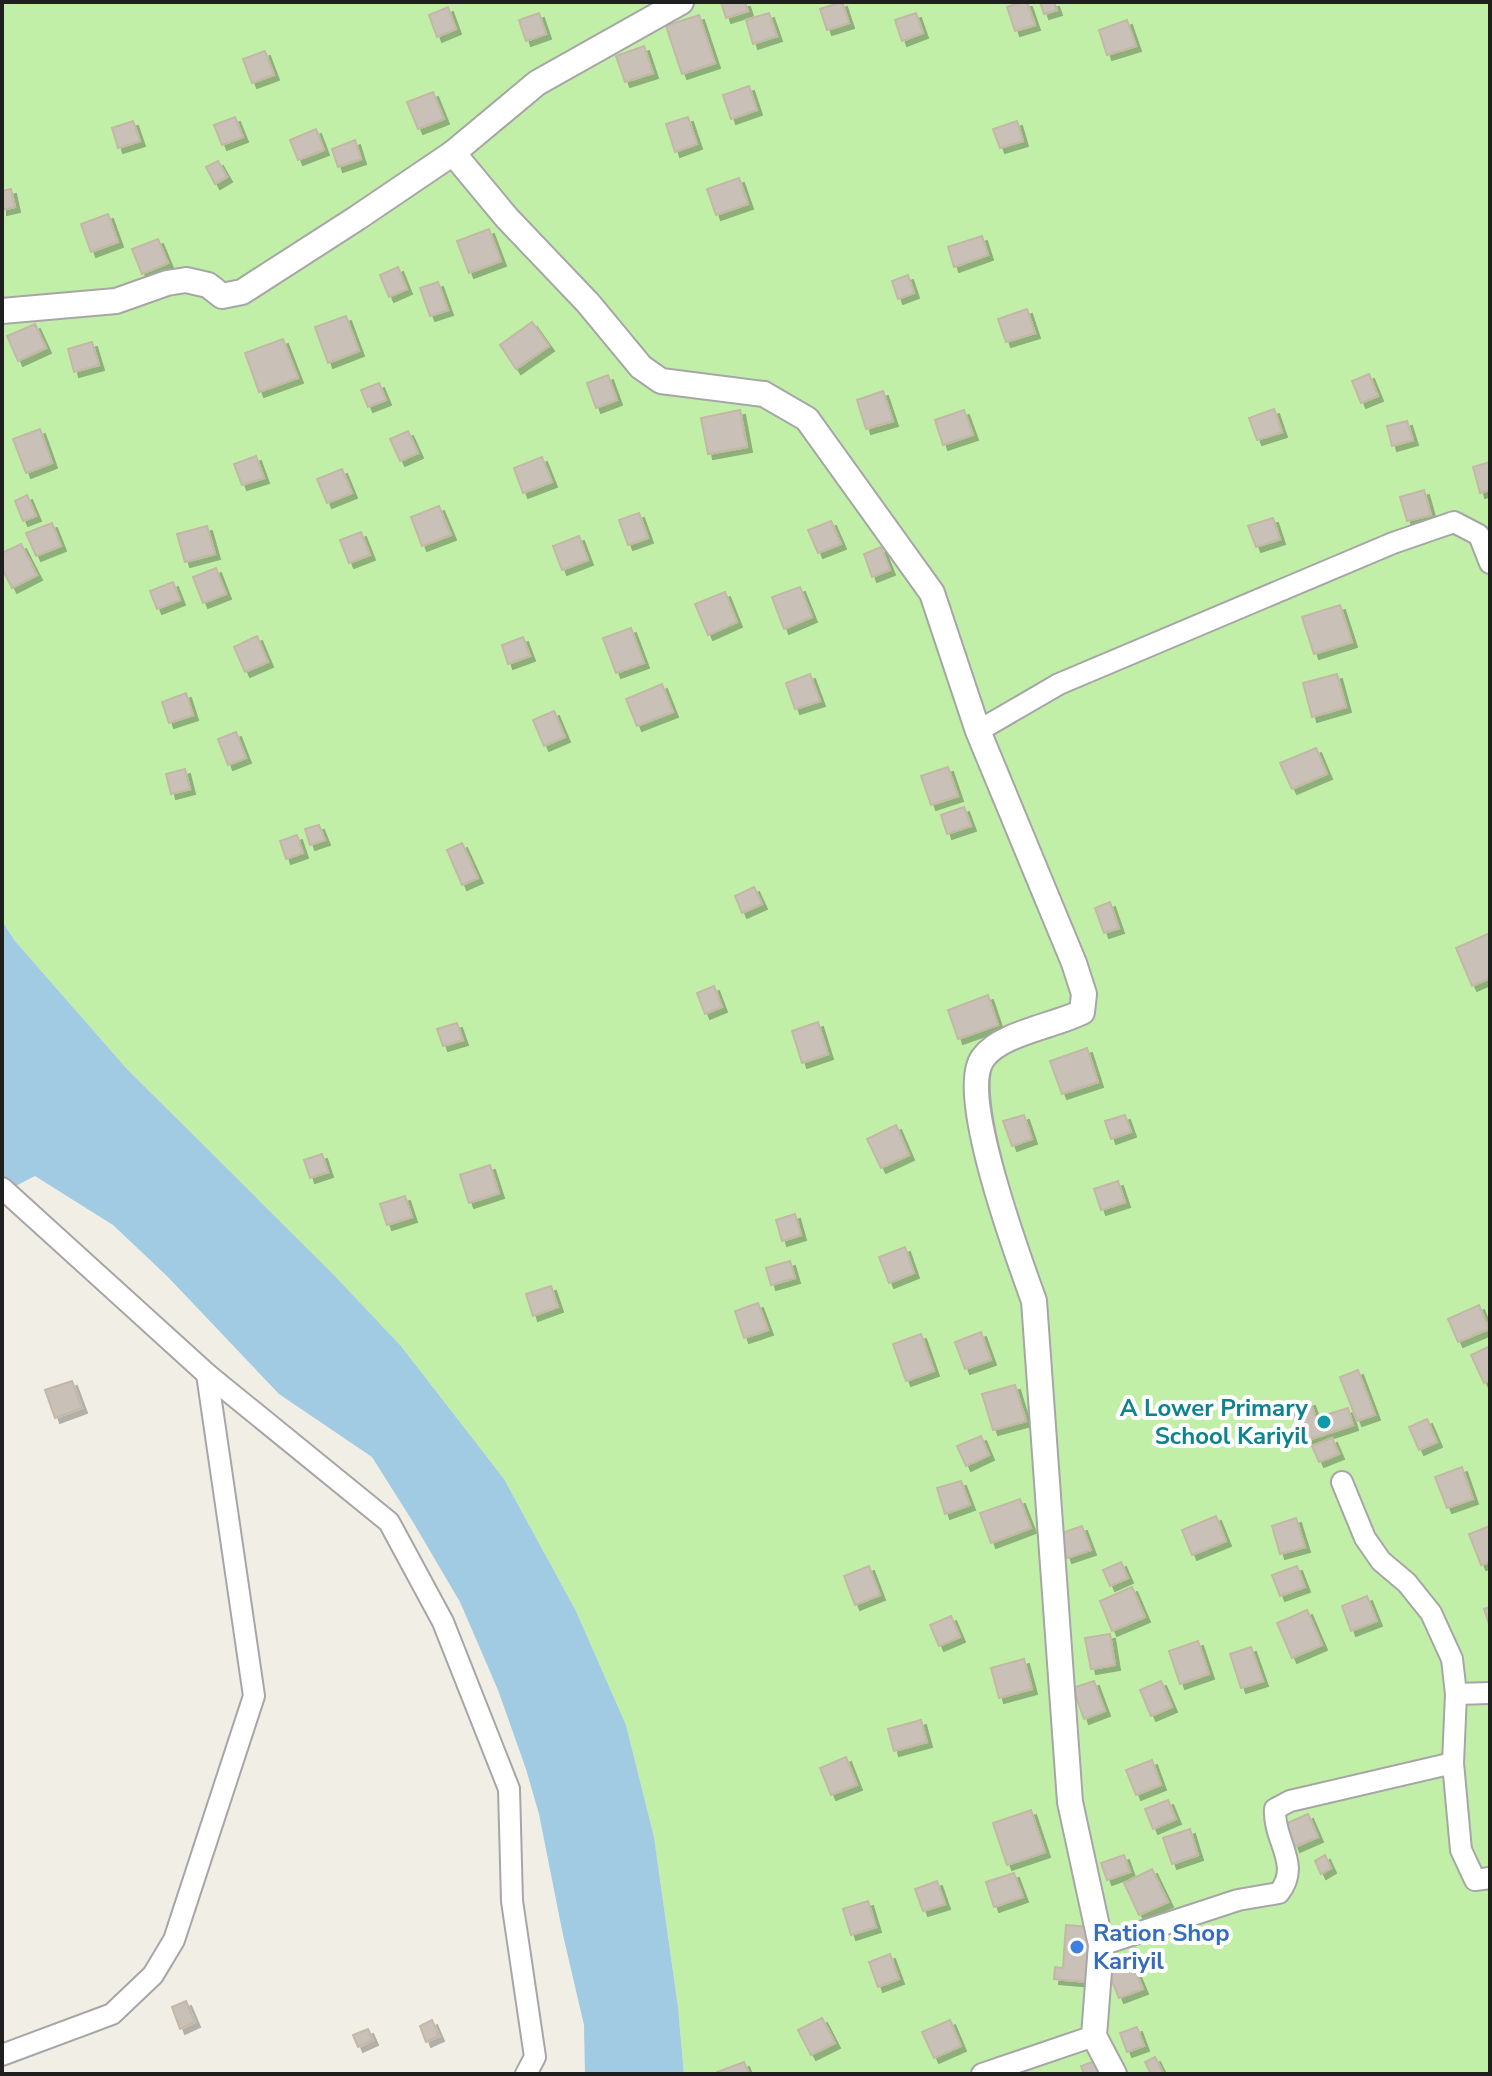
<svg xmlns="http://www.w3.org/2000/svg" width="1492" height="2076" font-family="'Nunito Sans',sans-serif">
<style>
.grass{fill:#c1efa7}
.water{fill:#a1cbe2}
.building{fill:#c9c1b7;stroke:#c4b7a6;stroke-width:2;filter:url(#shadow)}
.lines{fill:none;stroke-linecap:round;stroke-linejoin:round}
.minor-casing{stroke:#a6a6a6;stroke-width:24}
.tertiary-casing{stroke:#a6a6a6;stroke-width:28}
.minor{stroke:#fff;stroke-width:20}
.tertiary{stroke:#fff;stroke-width:24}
.culture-dot{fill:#0f9aa8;stroke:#fff;stroke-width:3}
.shop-dot{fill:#3f7fe0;stroke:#fff;stroke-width:3}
.labels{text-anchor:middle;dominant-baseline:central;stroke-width:8;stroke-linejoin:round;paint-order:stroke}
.culture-label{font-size:24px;font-weight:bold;fill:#0d838f;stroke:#fff;text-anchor:end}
.shop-label{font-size:24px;font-weight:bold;fill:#366cbe;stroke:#fff;text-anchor:start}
</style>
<defs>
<filter id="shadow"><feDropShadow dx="5" dy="5" stdDeviation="0" flood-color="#0004"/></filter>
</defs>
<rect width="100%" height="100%" fill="#f1eee5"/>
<path class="grass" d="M2,2H1490V2074H684L678,2007L654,1837L626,1725L576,1611L504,1479L401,1346L331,1272L127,1069L15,941L2,921Z"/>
<path class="water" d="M2,921L15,941L127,1069L331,1272L401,1346L504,1479L576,1611L626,1725L654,1837L678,2007L684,2074H585L584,2025L563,1935L539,1814L526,1769L498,1690L460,1602L413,1522L372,1457L279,1394L167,1276L113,1225L35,1176L2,1193Z"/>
<g class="building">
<path d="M721,2H745L748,11L726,18Z"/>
<path d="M842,2L849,23L827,30L820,9Z"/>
<path d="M1022,2H1027L1035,25L1015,31L1007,7Z"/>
<path d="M1040,2H1054L1057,10L1044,14Z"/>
<path d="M448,7L456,29L437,37L429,15Z"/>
<path d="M539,13L546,34L526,41L519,20Z"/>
<path d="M769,13L777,36L753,44L746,20Z"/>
<path d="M916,13L923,33L902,41L895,20Z"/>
<path d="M699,15L715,63L682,74L666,26Z"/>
<path d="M1127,20L1136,46L1107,55L1099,30Z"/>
<path d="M644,46L653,73L625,82L616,56Z"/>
<path d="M265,51L274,75L252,83L243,59Z"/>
<path d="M749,86L757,110L731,119L723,95Z"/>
<path d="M433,92L444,119L418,129L407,102Z"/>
<path d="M235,117L243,137L222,145L214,125Z"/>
<path d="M688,117L697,144L675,152L666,124Z"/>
<path d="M133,121L140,141L118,148L112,128Z"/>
<path d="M1017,121L1023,141L1000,148L993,129Z"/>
<path d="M316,129L324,150L298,160L290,140Z"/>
<path d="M355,140L361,159L338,167L332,149Z"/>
<path d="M218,161L227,177L215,184L206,167Z"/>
<path d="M739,178L748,204L716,215L707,189Z"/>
<path d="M11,189L15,207L2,210V191Z"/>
<path d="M108,214L118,242L91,252L81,224Z"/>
<path d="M489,229L501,261L469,273L457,241Z"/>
<path d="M982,236L988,255L954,267L948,247Z"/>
<path d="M158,239L168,263L142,274L132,249Z"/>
<path d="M398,267L407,289L389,297L380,275Z"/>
<path d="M908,275L914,293L898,299L892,281Z"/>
<path d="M438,282L448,310L430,316L420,288Z"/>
<path d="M1027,309L1035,333L1006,342L998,319Z"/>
<path d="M346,316L359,351L328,363L315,327Z"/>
<path d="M532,322L549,346L516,369L500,345Z"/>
<path d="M35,324L46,348L18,361L7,336Z"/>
<path d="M283,339L298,378L259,392L245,353Z"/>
<path d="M92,342L99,365L74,372L68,349Z"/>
<path d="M1369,374L1378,396L1361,403L1352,381Z"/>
<path d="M608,375L617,400L596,408L587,383Z"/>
<path d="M379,383L386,400L368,407L361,390Z"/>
<path d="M883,391L893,421L866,429L857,400Z"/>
<path d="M1274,409L1282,432L1257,440L1249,418Z"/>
<path d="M740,410L747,447L708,454L701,418Z"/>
<path d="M964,410L973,435L943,445L935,420Z"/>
<path d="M1407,421L1413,440L1392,446L1387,426Z"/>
<path d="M40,429L52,463L26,473L13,439Z"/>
<path d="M408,431L418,453L400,461L390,439Z"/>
<path d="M256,456L264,478L242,485L234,464Z"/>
<path d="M542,457L552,482L523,493L514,468Z"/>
<path d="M1490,462V490L1480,493L1473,467Z"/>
<path d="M342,469L352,493L327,503L317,479Z"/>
<path d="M1424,490L1431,515L1407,521L1400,497Z"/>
<path d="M27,495L36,516L23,521L15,501Z"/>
<path d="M439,506L451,535L422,546L411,517Z"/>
<path d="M639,513L648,538L628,545L619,520Z"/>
<path d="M1273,518L1280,539L1256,547L1248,526Z"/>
<path d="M831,521L841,544L818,553L808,530Z"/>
<path d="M52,523L61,546L36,556L26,533Z"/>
<path d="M207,526L215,554L185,562L177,534Z"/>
<path d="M361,532L370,555L349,563L340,540Z"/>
<path d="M579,536L588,560L562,570L553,546Z"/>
<path d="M21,544L37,575L12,588L2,568V553Z"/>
<path d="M881,547L890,570L872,577L864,554Z"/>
<path d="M216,568L226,594L203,603L193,577Z"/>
<path d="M173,582L180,600L157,609L150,591Z"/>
<path d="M800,587L812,617L784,629L772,597Z"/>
<path d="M725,592L737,622L708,635L695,604Z"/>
<path d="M1340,605L1352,642L1314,654L1302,617Z"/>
<path d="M631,628L644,663L616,673L603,638Z"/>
<path d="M257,636L268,662L245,672L234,647Z"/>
<path d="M523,637L530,656L508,664L502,645Z"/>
<path d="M810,674L820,701L795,709L786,683Z"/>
<path d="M1337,674L1346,707L1312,717L1303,683Z"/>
<path d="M662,684L673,712L637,726L626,699Z"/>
<path d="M186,693L193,715L169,723L162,702Z"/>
<path d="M554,711L565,737L544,746L533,720Z"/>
<path d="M236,732L246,758L228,765L218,739Z"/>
<path d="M1316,748L1327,774L1292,789L1280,763Z"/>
<path d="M948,767L958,796L931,805L921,776Z"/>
<path d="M185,769L190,789L171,794L166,774Z"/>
<path d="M964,807L971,826L947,834L941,815Z"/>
<path d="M319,825L325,840L310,845L305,829Z"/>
<path d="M297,835L303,853L286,859L280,841Z"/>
<path d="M462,843L478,878L462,885L447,850Z"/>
<path d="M754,887L762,904L742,913L735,896Z"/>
<path d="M1110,902L1119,928L1104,933L1095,908Z"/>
<path d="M1490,933V978L1472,986L1456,948Z"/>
<path d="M714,986L722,1007L705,1014L697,993Z"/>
<path d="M988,995L998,1025L958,1039L948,1010Z"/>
<path d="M818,1022L828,1054L802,1063L792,1031Z"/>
<path d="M457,1023L463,1040L443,1046L437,1029Z"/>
<path d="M1087,1048L1098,1082L1062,1094L1050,1061Z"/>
<path d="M1024,1115L1032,1139L1012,1146L1003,1121Z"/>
<path d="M1125,1115L1131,1132L1111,1139L1105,1121Z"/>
<path d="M896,1125L909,1155L881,1168L867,1139Z"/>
<path d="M322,1154L328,1172L310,1178L304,1160Z"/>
<path d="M490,1165L499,1193L469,1203L460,1175Z"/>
<path d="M1118,1181L1125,1202L1101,1210L1094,1189Z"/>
<path d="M405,1196L412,1217L387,1225L380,1204Z"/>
<path d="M795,1214L801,1235L782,1241L776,1220Z"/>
<path d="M905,1247L914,1273L889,1283L879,1257Z"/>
<path d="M790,1261L795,1278L771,1285L766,1268Z"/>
<path d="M551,1286L558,1307L533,1316L526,1294Z"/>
<path d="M758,1303L768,1330L744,1338L735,1311Z"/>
<path d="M1479,1305L1489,1329L1458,1342L1448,1319Z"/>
<path d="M981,1332L991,1360L965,1369L955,1342Z"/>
<path d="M921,1334L934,1371L906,1381L893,1344Z"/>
<path d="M1490,1346V1380L1484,1383L1471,1355Z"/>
<path d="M1358,1370L1375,1415L1357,1421L1340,1377Z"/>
<path d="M72,1381L82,1408L55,1418L45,1390Z"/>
<path d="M1015,1385L1026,1421L993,1430L982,1394Z"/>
<path d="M1310,1401L1316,1418L1348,1408L1353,1425L1302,1442L1291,1408Z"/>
<path d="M1427,1419L1437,1442L1419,1450L1409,1427Z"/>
<path d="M981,1436L989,1455L966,1466L957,1446Z"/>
<path d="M1332,1438L1339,1454L1319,1462L1312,1446Z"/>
<path d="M1462,1467L1473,1499L1447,1508L1435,1477Z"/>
<path d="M961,1481L970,1505L945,1514L937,1488Z"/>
<path d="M1020,1499L1031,1528L991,1543L980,1513Z"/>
<path d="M1216,1516L1226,1541L1192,1555L1182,1530Z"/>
<path d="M1296,1518L1305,1547L1280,1554L1272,1526Z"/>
<path d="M1082,1526L1091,1550L1067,1558L1059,1534Z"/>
<path d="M1490,1526V1562L1481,1565L1469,1534Z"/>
<path d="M1121,1562L1128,1578L1110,1586L1103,1570Z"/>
<path d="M869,1566L880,1595L855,1605L844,1576Z"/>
<path d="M1297,1566L1305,1587L1280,1596L1272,1575Z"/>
<path d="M1132,1587L1145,1617L1112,1631L1100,1601Z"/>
<path d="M1367,1596L1377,1621L1351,1631L1342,1606Z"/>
<path d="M1490,1607V1627L1484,1609Z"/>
<path d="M1307,1610L1322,1645L1292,1658L1277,1623Z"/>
<path d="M951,1616L960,1637L939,1646L930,1625Z"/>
<path d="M1110,1634L1115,1665L1091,1669L1085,1638Z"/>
<path d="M1198,1641L1209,1674L1180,1684L1169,1651Z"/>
<path d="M1251,1647L1263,1681L1241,1688L1230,1654Z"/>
<path d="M1024,1659L1032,1689L999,1698L991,1668Z"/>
<path d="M1094,1681L1105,1711L1084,1719L1073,1688Z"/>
<path d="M1161,1681L1172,1707L1151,1716L1140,1690Z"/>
<path d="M921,1720L927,1742L894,1751L888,1729Z"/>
<path d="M846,1757L857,1785L831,1795L820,1768Z"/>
<path d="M1152,1760L1161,1785L1136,1795L1126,1770Z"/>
<path d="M1168,1800L1176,1819L1153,1829L1145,1809Z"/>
<path d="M1031,1810L1045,1852L1007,1865L993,1823Z"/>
<path d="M1308,1814L1318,1837L1295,1847L1285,1824Z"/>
<path d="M1190,1829L1198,1855L1172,1864L1163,1838Z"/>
<path d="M1124,1855L1130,1872L1107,1880L1101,1863Z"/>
<path d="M1325,1855L1331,1868L1321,1874L1315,1861Z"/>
<path d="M1152,1869L1168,1902L1139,1915L1124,1883Z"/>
<path d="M1014,1873L1023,1897L994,1907L986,1882Z"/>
<path d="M937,1881L945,1904L923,1911L915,1889Z"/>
<path d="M868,1901L876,1927L851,1935L843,1909Z"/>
<path d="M1066,1925L1091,1927L1087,1982L1054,1979L1055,1967L1063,1968Z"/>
<path d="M890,1954L899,1979L878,1987L869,1962Z"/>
<path d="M1133,1965L1143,1989L1119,1998L1109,1974Z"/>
<path d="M186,2001L195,2022L180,2029L172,2007Z"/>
<path d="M822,2018L835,2043L811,2055L798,2030Z"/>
<path d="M432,2020L439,2036L426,2042L420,2026Z"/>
<path d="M950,2020L961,2046L934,2058L922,2032Z"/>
<path d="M1137,2027L1144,2046L1127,2052L1120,2033Z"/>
<path d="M368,2029L373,2040L358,2047L353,2035Z"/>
<path d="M1155,2057L1163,2073L1161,2074H1151L1145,2062Z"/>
<path d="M1095,2061L1100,2074H1084L1081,2066Z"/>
<path d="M744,2062L749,2074H717V2072Z"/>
</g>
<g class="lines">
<defs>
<g id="minor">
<path d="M978,731L1059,684L1393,543L1454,522L1479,535L1490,563"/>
<path d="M2,1188L207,1374L389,1522L443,1622L509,1789L512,1901L535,2057L526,2074"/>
<path d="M1342,1482L1365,1538L1381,1561L1407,1583L1431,1613L1452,1659L1456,1694L1453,1763L1461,1850L1475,1880L1490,1878"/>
<path d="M1456,1694L1490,1693"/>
<path d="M1101,1945L1238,1900L1279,1893C1302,1864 1273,1841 1275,1809L1290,1801L1453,1763"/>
<path d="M2,2055L112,2014L153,1975L174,1940L254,1696L207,1374"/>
<path d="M982,2074L1094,2036"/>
</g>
<g id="tertiary">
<path d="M453,153L507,218L588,303L641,367L661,381L764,394L807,419L932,593L978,731L1074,963L1084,994L1082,1012C1054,1026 1001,1033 983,1058C957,1093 1019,1259 1034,1301L1070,1802L1101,1945L1094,2036L1114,2074"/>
<path d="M2,311L116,301L167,283L186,280L208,285L222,296L242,292L357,218L453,153L537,83L681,2"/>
</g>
</defs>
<use href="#minor" class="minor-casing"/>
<use href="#tertiary" class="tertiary-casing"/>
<use href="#minor" class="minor"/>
<use href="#tertiary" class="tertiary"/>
</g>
<circle class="culture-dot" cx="1324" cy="1422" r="8"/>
<circle class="shop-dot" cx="1077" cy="1947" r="8"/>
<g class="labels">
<g class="culture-label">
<text x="1308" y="1408">A Lower Primary<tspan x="1308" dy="28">School Kariyil</tspan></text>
</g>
<g class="shop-label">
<text x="1093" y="1933">Ration Shop<tspan x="1093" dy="28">Kariyil</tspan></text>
</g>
</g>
<rect width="1492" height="2076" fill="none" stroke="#1f1f1f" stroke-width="8"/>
</svg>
